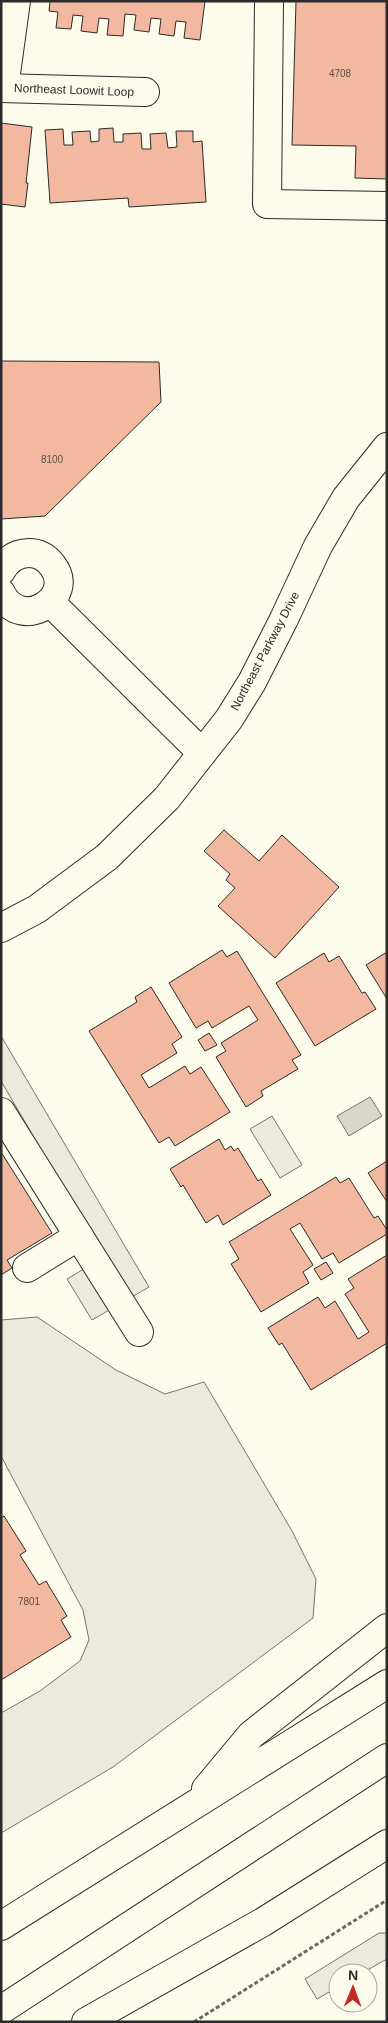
<svg xmlns="http://www.w3.org/2000/svg" width="388" height="2023" font-family="Arial,sans-serif">
<style>
.green{fill:#ecebdb;stroke:#74746e}
.parking{fill:#eceadb;stroke:#74746e}
.water{fill:#d8d7c9;stroke:#74746e}
.building{fill:#f2b8a0;stroke:#2b2b2b}
.lines{fill:none;stroke-linecap:round;stroke-linejoin:round}
.minor-casing{stroke:#2b2b2b;stroke-width:30}
.highway-casing{stroke:#2b2b2b;stroke-width:30}
.path{stroke:#6a6964;stroke-width:3;stroke-dasharray:4 2.5;stroke-linecap:butt}
.minor{stroke:#fdfbea;stroke-width:28}
.highway{stroke:#fdfbea;stroke-width:28}
.labels{text-anchor:middle;dominant-baseline:central;stroke-width:4;stroke-linejoin:round;paint-order:stroke}
.number-label{font-size:10px;fill:#5d4e48}
.street-label{font-size:12px;fill:#2b2b2b;stroke:#fdfbea}
</style>
<rect width="100%" height="100%" fill="#fdfbea"/>
<g class="green">
<path d="M272,1116L302,1165L280,1178L250,1129Z"/>
<path d="M37,1317L116,1370L165,1394L204,1382L292,1531L316,1579L313,1618L113,1767L1,1833V1713L40,1691L80,1661L89,1640L83,1610L1,1456V1320Z"/>
</g>
<g class="parking">
<path d="M1,1036L149,1287L92,1320L67,1279L104,1257L1,1081Z"/>
<path d="M379,1933H387V1959L362,1973H338V1987L317,1999L305,1979Z"/>
</g>
<path class="water" d="M370,1097L382,1116L349,1136L337,1116Z"/>
<g class="building">
<path d="M50,1H205L200,40L184,38L186,22L176,21L174,36L159,34L161,19L151,18L149,32L134,30L136,15L125,14L123,36L107,35L109,19L99,18L97,33L81,31L83,16L73,15L71,29L56,28L58,12L49,11Z"/>
<path d="M296,1H387V179L355,178L356,146L292,145Z"/>
<path d="M1,123L32,127L26,183H28L25,207L1,204Z"/>
<path d="M113,128L114,142H123V134L141,133L142,149H151L150,134L166,133L168,148L177,147L176,131H193V142L202,141L206,202L129,207L128,198L50,203L45,130L63,129L64,145H73L72,132L90,131L91,142L99,141V129Z"/>
<path d="M1,361L159,362L161,402L45,516L1,519Z"/>
<path d="M224,830L259,861L282,835L339,887L275,958L218,906L235,888L226,880L230,874L204,851Z"/>
<path d="M222,950L227,957L237,951L301,1055L292,1060L298,1069L261,1091L263,1096L246,1107L216,1057L226,1051L221,1043L258,1020L249,1006L212,1028L208,1021L196,1028L169,983Z"/>
<path d="M387,952V999L366,965Z"/>
<path d="M324,953L329,962L339,956L362,993L365,992L376,1009L315,1046L276,983Z"/>
<path d="M151,987L182,1037L172,1044L177,1053L141,1075L149,1088L185,1066L190,1074L201,1067L230,1112L175,1146L169,1137L159,1143L89,1031L137,1002L135,997Z"/>
<path d="M209,1033L217,1045L205,1051L198,1040Z"/>
<path d="M219,1139L225,1150L231,1146L234,1151L238,1148L258,1181L261,1179L271,1195L223,1225L218,1215L206,1223L183,1185L181,1187L170,1169Z"/>
<path d="M1,1152L52,1233L7,1260L12,1268L1,1275Z"/>
<path d="M387,1161V1202L368,1173Z"/>
<path d="M336,1177L340,1183L349,1178L374,1218L378,1216L387,1230V1234L339,1263L333,1253L322,1259L300,1223L290,1229L313,1265L303,1272L309,1283L261,1312L231,1264L239,1259L229,1242Z"/>
<path d="M387,1255V1343L311,1390L282,1343L279,1345L268,1328L318,1297L325,1308L335,1301L358,1339L369,1332L345,1294L354,1288L348,1279Z"/>
<path d="M326,1262L333,1273L321,1280L314,1269Z"/>
<path d="M4,1516L26,1551L20,1555L39,1585L46,1581L67,1616L61,1620L71,1637L1,1680V1518Z"/>
</g>
<g class="lines">
<defs>
<g id="minor">
<path d="M269,1L267,204L387,206"/>
<path d="M1,88L145,92"/>
<path d="M4,88L16,1"/>
<path d="M1,571C7,560 16,553 29,553C38,553 46,557 52,565C78,597 21,634 1,593"/>
<path d="M50,602L202,753"/>
<path d="M1,928L37,909L107,857L167,798L229,719L252,682L284,619L318,546L346,498L387,447"/>
<path d="M1,1112L139,1332"/>
<path d="M27,1268L79,1236"/>
</g>
<g id="highway">
<path d="M206,1789L251,1735L387,1628"/>
<path d="M1,1926L387,1684"/>
<path d="M1,2010L387,1758"/>
<path d="M86,2022L263,1922L387,1844"/>
</g>
</defs>
<use href="#minor" class="minor-casing"/>
<use href="#highway" class="highway-casing"/>
<path class="path" d="M194,2022L387,1900"/>
<use href="#minor" class="minor"/>
<use href="#highway" class="highway"/>
</g>
<g class="labels">
<g class="number-label">
<text x="340" y="73">4708</text>
<text x="52" y="459">8100</text>
<text x="29" y="1601">7801</text>
</g>
<g class="street-label">
<text transform="translate(74 90) rotate(2)">Northeast Loowit Loop</text>
<text transform="translate(265 651) rotate(-62)">Northeast Parkway Drive</text>
</g>
</g>
<rect width="388" height="2023" fill="none" stroke="#2b2b2b" stroke-width="5"/>
<g transform="translate(353 1988) rotate(1)"><circle r="24" fill="#fdfbea" stroke="#a9a89e"/>
<path d="M0-4L9 19L0 12L-9 19Z" fill="#c62828"/>
<text y="-8" font-size="14" font-weight="bold" text-anchor="middle" fill="#2b2b2b">N</text>
</g>
</svg>
